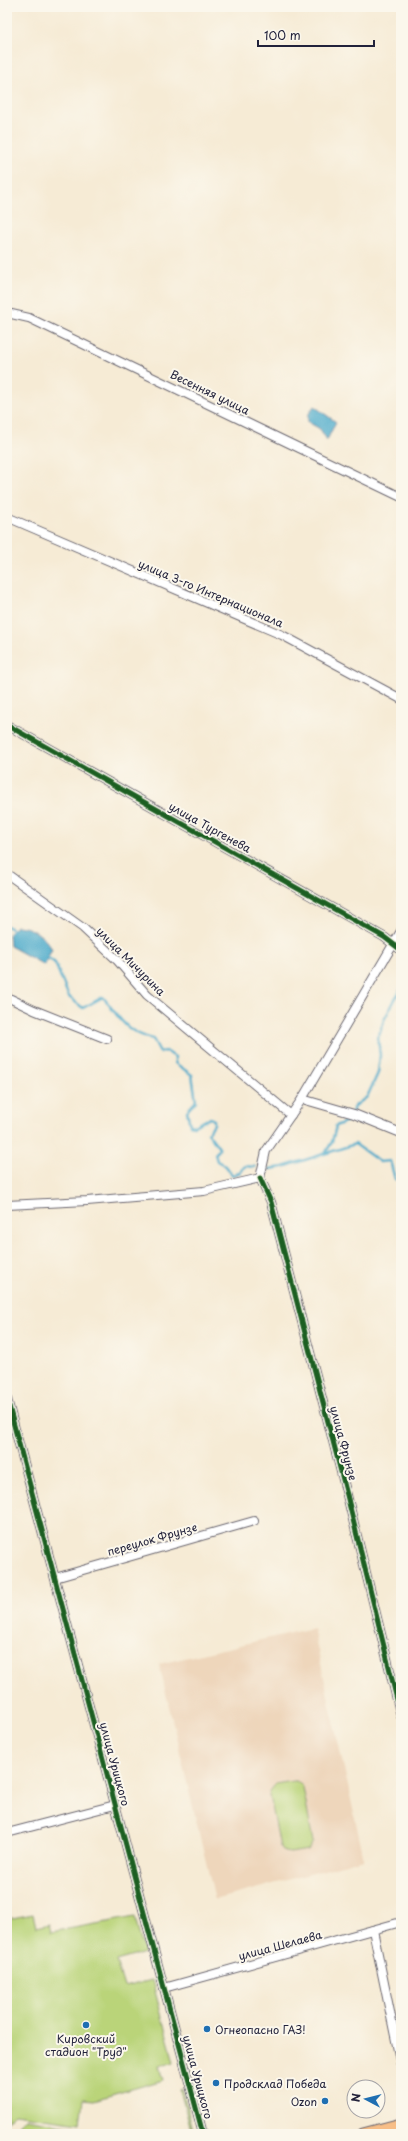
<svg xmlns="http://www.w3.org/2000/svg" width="408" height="2141" font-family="'Playpen Sans',sans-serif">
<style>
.built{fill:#eed6bb}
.green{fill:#bad479;stroke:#6e7b5a}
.water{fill:#4caacb;stroke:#376683}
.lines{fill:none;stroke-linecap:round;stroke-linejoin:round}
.stream{stroke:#4caacb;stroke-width:2.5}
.minor-casing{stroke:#6c6871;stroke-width:10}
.major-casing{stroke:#6c6871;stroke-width:13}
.minor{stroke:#fff;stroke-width:8}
.major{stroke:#f7be87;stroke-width:11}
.cycleway-casing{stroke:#fbf7ec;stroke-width:8}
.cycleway{stroke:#1b5e20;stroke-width:5}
.poi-dot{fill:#1f6fb2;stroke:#fbf7ec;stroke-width:1.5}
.labels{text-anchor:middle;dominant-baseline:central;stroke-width:4;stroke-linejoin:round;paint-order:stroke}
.street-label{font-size:11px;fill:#22223b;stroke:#fbf7ec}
.poi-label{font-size:11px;fill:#22223b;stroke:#fbf7ec;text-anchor:start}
</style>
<rect width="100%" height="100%" fill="#fbf7ec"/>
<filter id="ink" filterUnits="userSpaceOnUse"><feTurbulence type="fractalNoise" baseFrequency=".025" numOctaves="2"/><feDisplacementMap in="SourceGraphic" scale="8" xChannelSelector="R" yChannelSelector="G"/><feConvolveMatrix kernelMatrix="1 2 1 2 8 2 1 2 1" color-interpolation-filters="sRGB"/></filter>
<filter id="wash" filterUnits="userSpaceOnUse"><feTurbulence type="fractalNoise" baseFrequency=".012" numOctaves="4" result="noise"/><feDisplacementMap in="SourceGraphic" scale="16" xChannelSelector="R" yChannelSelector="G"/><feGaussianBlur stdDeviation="0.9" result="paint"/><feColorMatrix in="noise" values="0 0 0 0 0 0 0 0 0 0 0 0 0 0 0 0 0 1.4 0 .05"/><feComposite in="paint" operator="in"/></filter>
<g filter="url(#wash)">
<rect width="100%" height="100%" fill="#f6ebd5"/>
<path class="built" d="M313,1628L364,1859L215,1900L159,1664Z"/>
<g class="green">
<path d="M293,1781H297L303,1787L313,1842L308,1850L290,1853L282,1851L280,1847L269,1791L275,1784Z"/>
<path d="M33,1914L36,1927L49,1924L51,1932L135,1917L144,1953L116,1961L124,1987L152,1980L174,2062L159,2067L163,2080L94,2100L83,2099L80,2123L14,2114L7,2121V1919Z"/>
<path d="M182,2089L194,2134H192L180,2090Z"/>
<path d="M26,2119L81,2128L87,2134H17L19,2123Z"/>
</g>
<g class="water">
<path d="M314,406L336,422L327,440L320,429L308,422V415Z"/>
<path d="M16,926C32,926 44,936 52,949L44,965L10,946L9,934Z"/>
</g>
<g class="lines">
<g class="stream">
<path d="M7,926L14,931"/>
<path d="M46,956L55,963L69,997L83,1008L103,997C120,1018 125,1032 153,1039L160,1052L166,1051L175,1057V1063L192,1075L196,1101L187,1111L190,1125L194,1126L210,1118L214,1120V1124L208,1133L219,1148V1150L215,1154L217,1161L226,1166L232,1175L239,1173L245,1166L255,1167"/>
<path d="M326,1152L332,1142L336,1126L347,1121L356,1105L367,1097L378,1073L380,1055L378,1038L384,1020L401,988"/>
<path d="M269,1169L283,1167L355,1144L380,1162L390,1161L395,1179L401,1182"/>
</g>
</g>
</g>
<g filter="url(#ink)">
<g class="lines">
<defs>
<g id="minor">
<path d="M7,313L29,318L401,497"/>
<path d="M7,517L282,635L401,699"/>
<path d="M7,725L384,937L401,950"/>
<path d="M7,874L83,928L117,960L147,995L291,1115"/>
<path d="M7,997L34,1010L107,1039"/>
<path d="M302,1099L354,1114L401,1133"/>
<path d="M260,1178L271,1202L347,1495L401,1716"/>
<path d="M260,1178L266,1151L302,1099L401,931"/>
<path d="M7,1205L87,1201L204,1191L260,1178"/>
<path d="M7,1399L203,2134"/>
<path d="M55,1578L254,1521"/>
<path d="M7,1833L115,1805"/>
<path d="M373,1930L401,2065"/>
<path d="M164,1988L401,1922"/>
</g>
<path id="major" d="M363,2134L401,2124"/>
</defs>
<use href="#minor" class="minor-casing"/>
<use href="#major" class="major-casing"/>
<use href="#minor" class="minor"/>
<use href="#major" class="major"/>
<defs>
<g id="cycleway">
<path d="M7,725L384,937L401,950"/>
<path d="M260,1178L271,1202L347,1495L401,1716"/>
<path d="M7,1399L203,2134"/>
</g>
</defs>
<use href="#cycleway" class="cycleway-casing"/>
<use href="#cycleway" class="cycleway"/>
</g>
</g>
<g class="poi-dot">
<circle cx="86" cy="2025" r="4"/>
<circle cx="207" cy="2029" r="4"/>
<circle cx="216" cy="2083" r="4"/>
<circle cx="325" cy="2101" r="4"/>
</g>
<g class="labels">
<g class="street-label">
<text transform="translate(210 392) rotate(26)">Весенняя улица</text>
<text transform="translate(211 593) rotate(23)">улица 3-го Интернационала</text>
<text transform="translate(210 827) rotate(29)">улица Тургенева</text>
<text transform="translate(131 961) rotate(45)">улица Мичурина</text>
<text transform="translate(344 1443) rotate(75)">улица Фрунзе</text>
<text transform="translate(152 1539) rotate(-16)">переулок Фрунзе</text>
<text transform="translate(115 1764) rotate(75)">улица Урицкого</text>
<text transform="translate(280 1945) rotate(-15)">улица Шелаева</text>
<text transform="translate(198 2077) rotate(75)">улица Урицкого</text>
</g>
<g class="poi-label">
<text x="215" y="2029">Огнеопасно ГАЗ!</text>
<text x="86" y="2038" text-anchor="middle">Кировский<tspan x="86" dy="13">стадион "Труд"</tspan></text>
<text x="224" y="2083">Продсклад Победа</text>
<text x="317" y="2101" text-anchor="end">Ozon</text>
</g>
</g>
<rect width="408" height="2141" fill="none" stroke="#fbf7ec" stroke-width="24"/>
<g transform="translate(366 2099) rotate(277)"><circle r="19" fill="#fbf7ec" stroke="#a4a2a5"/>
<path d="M0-3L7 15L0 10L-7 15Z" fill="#1f6fb2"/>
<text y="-6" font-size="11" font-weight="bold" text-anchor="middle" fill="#22223b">N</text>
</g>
<path d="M258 40v6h116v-6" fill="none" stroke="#22223b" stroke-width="2"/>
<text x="264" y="40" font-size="12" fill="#22223b" stroke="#fbf7ec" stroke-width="3" paint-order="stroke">100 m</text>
</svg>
